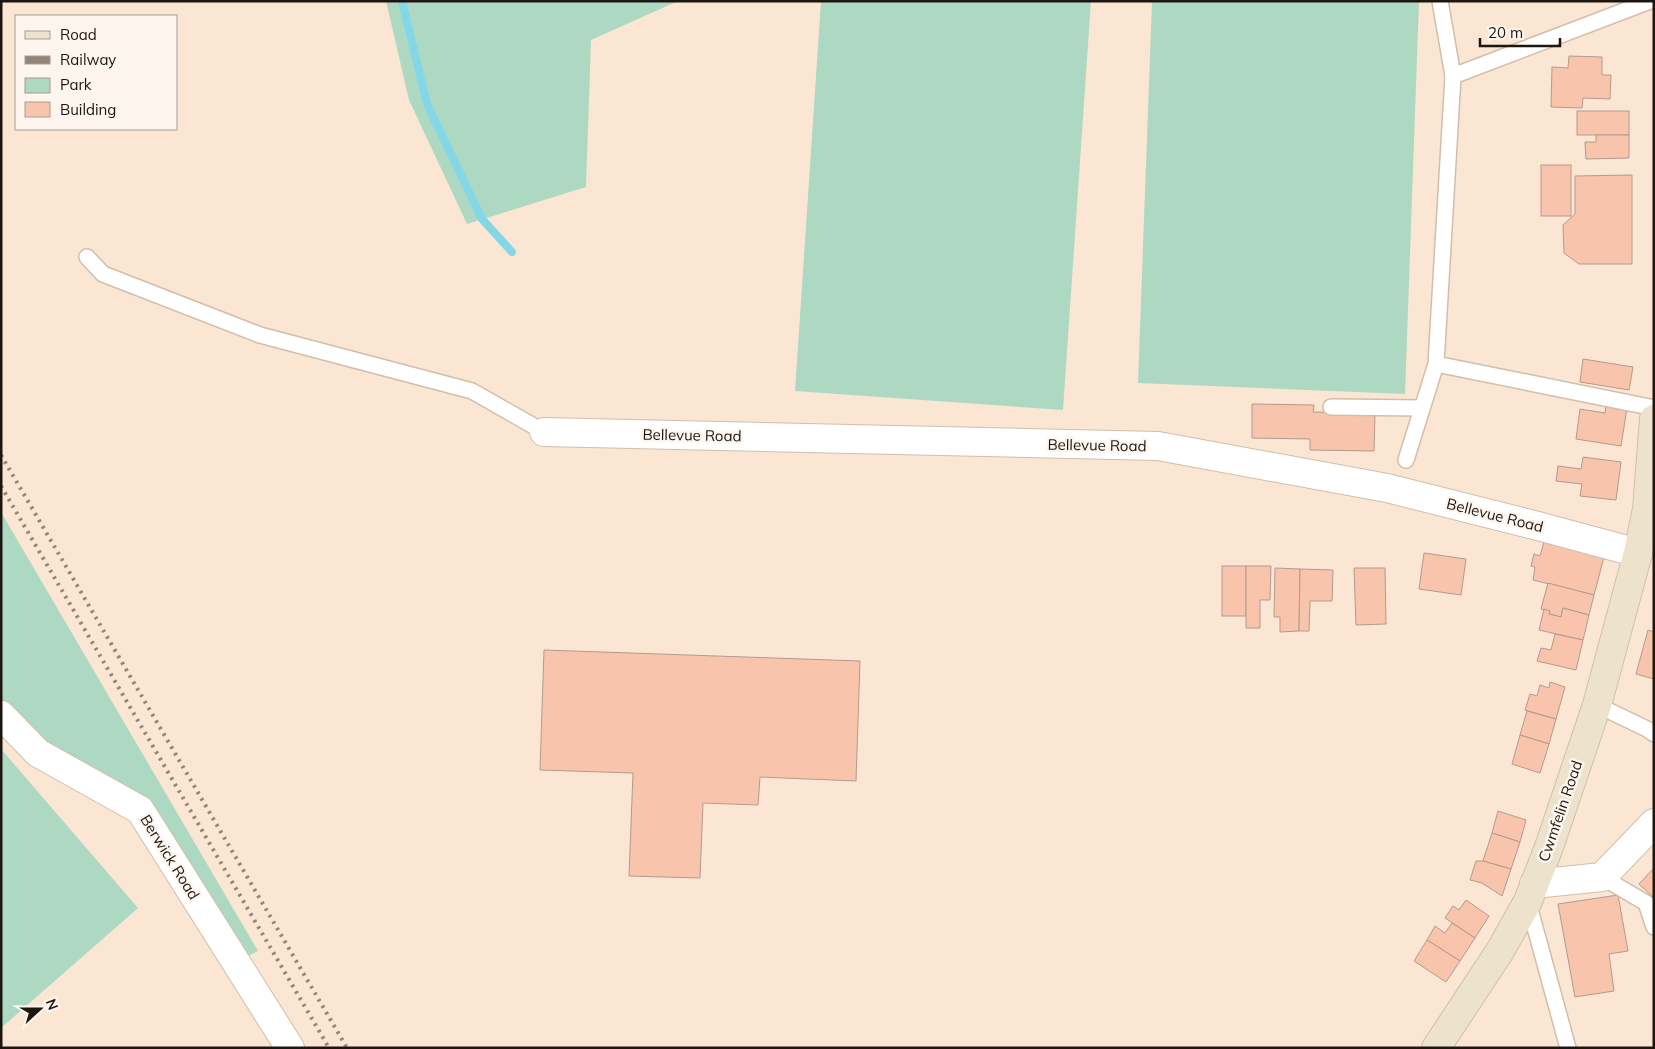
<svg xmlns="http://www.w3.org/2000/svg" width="1655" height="1049" font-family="Mulish,sans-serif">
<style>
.green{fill:#add9c3}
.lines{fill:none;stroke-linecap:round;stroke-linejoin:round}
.stream{stroke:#83d7e7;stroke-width:8}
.building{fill:#f8c5ac;stroke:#b39a8e}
.lane-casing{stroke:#d1beab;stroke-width:18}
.street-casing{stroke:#d1beab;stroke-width:30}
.secondary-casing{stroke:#d1beab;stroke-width:30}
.lane{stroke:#fff;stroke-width:15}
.street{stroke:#fff;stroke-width:28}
.secondary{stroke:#ede3cd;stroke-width:28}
.rail{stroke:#948578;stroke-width:4;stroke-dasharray:2.5 5;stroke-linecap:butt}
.labels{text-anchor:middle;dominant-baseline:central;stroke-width:5;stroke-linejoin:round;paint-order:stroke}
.street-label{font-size:15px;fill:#1d1610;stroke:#fef6ee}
</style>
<rect width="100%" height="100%" fill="#fbe6d3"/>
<g class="green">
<path d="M386,1H678L591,40L586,187L467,224L409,100Z"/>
<path d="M821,1H1091L1063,410L795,391Z"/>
<path d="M1152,1H1419L1405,394L1138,383Z"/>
<path d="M1,512L258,951L239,960L147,804L45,745L1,702Z"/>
<path d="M1,749L138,908L1,1028Z"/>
</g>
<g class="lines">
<path class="stream" d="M402,1L427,104L482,219L512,252"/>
</g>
<g class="building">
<path d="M1569,56L1602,57V75H1611L1610,99L1583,98L1582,108L1551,107L1552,67L1568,68Z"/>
<rect x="1577" y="111" width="52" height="24"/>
<path d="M1596,135H1629V158L1586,159L1585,142H1596Z"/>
<rect x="1541" y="165" width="30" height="51"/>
<path d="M1632,175V264H1579L1564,253L1563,225L1575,214V176Z"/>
<path d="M1583,359L1633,367L1629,390L1580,382Z"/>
<path d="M1252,404L1314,405L1313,412L1375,413L1374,451L1310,450V439L1252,438Z"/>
<path d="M1606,405L1627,408L1621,446L1576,439L1580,409L1605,413Z"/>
<path d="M1583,457L1621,462L1616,500L1580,496L1582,484L1556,481L1558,466L1581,469Z"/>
<path d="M1544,542L1604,557L1594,595L1533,580L1535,567L1531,566L1534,554L1540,556Z"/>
<path d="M1424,553L1466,559L1461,595L1419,589Z"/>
<rect x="1222" y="566" width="24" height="50"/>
<path d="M1246,566H1271L1270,600H1260V628H1246Z"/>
<path d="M1275,568L1300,569L1299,631L1280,632V617H1274Z"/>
<path d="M1354,568H1385L1386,624L1356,625Z"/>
<path d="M1300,569L1333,570L1332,601H1310L1309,631H1299Z"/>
<path d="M1548,583L1594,595L1589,615L1563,608L1561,617L1549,614L1550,611L1541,609Z"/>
<path d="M1563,608L1589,615L1583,640L1539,630L1544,609L1550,611L1549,614L1561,617Z"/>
<path d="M1648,630L1654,632V679L1636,674Z"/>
<path d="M1555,634L1583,640L1576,670L1537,661L1541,648L1551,650Z"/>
<path d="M544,650L860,661L856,781L760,777L758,805L703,803L700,878L629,876L633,773L540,770Z"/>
<path d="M1550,682L1565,687L1556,719L1525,710L1530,694L1537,696L1540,685L1549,688Z"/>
<path d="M1527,711L1556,719L1549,744L1520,735Z"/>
<path d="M1520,735L1549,744L1540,773L1512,764Z"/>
<path d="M1498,811L1526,820L1520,842L1492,833Z"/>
<path d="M1492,833L1520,842L1511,869L1483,861Z"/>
<path d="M1476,861H1483L1511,869L1502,896L1482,883L1470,880Z"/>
<path d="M1653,869L1654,870V898L1639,884Z"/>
<path d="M1618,895L1628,951L1609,954L1614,991L1575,997L1558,904Z"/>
<path d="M1466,900L1489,916L1475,938L1445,918L1453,906L1459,910Z"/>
<path d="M1452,923L1475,938L1460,961L1427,940L1435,926L1445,933Z"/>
<path d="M1427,940L1460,961L1446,982L1414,961Z"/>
</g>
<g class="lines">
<defs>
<g id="lane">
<path d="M1440,1L1453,76L1436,364L1654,408"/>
<path d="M1453,76L1650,1"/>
<path d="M87,257L103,274L260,335L472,391L544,432"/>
<path d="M1331,407L1422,408"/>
<path d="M1406,460L1436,364"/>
<path d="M1597,705L1647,729L1654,734"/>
<path d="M1602,877L1646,903L1654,927"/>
<path d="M1528,902L1568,1048"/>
</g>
<g id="street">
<path d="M544,432L1158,446L1387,488L1538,526L1638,553"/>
<path d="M1,715L38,753L140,810L290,1048"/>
<path d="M1534,884L1602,877L1654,823"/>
</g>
<path id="secondary" d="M1436,1048L1500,951L1528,901L1549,847L1597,705L1638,553L1647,509L1654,419"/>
</defs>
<use href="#lane" class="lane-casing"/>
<use href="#street" class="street-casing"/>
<use href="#secondary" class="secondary-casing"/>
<use href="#lane" class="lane"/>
<use href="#street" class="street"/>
<use href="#secondary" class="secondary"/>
<g class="rail">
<path d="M1,455L347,1048"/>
<path d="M1,486L329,1048"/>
</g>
</g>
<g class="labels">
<g class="street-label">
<text transform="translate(692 435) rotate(1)">Bellevue Road</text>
<text transform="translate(1097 445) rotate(1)">Bellevue Road</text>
<text transform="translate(1495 515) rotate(14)">Bellevue Road</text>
<text transform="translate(1560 811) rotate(-71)">Cwmfelin Road</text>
<text transform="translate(170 857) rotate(58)">Berwick Road</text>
</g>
</g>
<rect width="1655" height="1049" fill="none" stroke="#1d1610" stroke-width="5"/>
<rect x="15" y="15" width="162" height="115" fill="#fef6ee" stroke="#a49c95"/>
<rect x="25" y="31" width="25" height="8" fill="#ede3cd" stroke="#a49c95"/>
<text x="60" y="40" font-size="15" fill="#1d1610">Road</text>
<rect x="25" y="56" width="25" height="8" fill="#948578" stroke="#a49c95"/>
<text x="60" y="65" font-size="15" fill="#1d1610">Railway</text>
<rect x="25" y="78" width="25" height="15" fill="#add9c3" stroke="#a49c95"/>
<text x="60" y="90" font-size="15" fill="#1d1610">Park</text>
<rect x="25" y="102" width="25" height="15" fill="#f8c5ac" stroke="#a49c95"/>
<text x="60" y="115" font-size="15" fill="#1d1610">Building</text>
<g transform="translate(40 1009) rotate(69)" stroke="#fef6ee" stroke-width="4" paint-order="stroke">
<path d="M0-4L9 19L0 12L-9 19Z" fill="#1d1610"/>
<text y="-8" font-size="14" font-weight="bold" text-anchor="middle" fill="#1d1610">N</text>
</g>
<path d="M1480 38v8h80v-8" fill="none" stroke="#1d1610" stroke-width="2.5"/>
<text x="1488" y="38" font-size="15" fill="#1d1610" stroke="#fef6ee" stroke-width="4" paint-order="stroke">20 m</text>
</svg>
